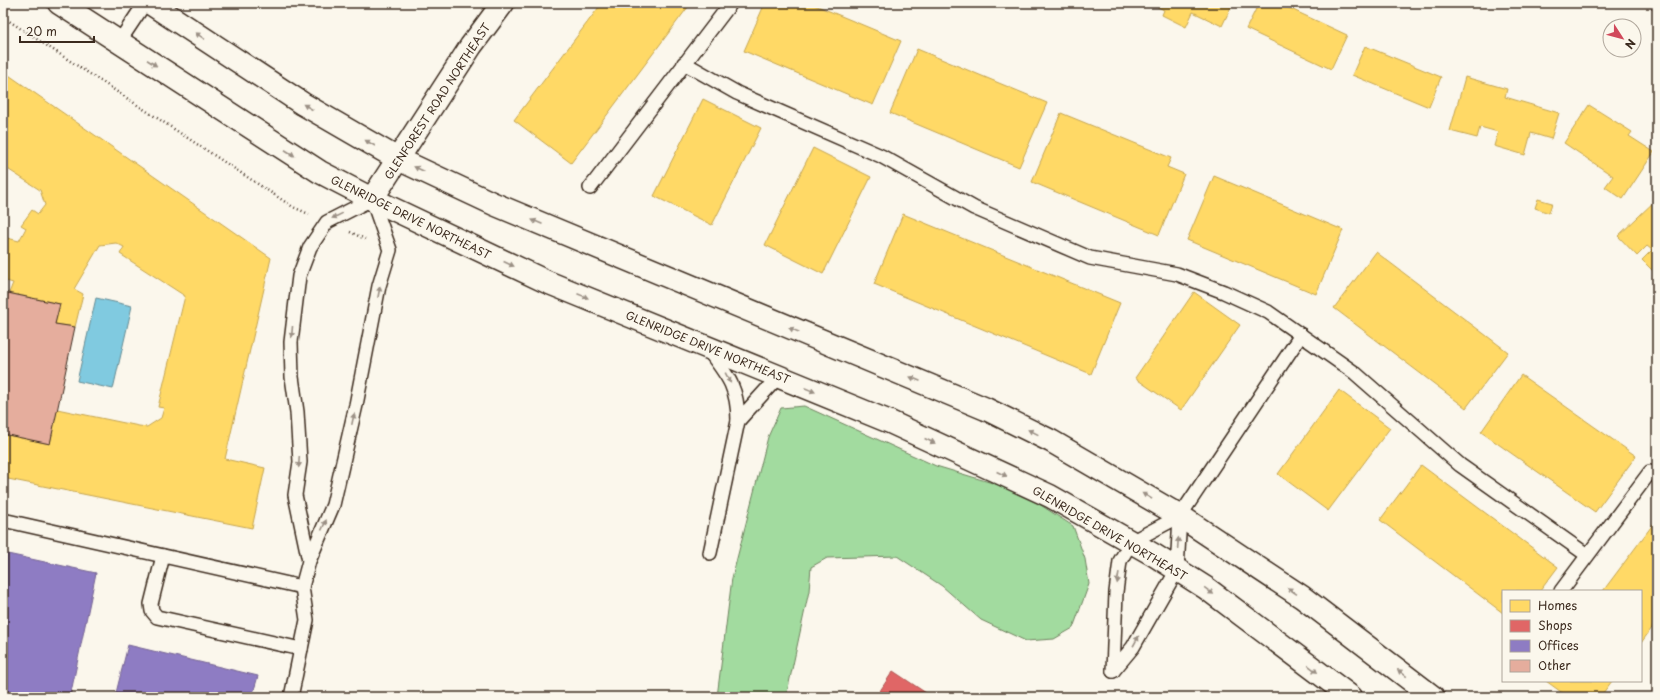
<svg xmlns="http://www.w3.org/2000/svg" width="1660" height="700" font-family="'Playpen Sans',sans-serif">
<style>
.green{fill:#a2db9f;stroke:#6e825e}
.water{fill:#80cae0;stroke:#648a92}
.homes{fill:#ffd966;stroke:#c4a450}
.shops{fill:#e06666;stroke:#ae5450}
.offices{fill:#8e7cc3;stroke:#756392}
.building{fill:#e5ad9d;stroke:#3b2a1e}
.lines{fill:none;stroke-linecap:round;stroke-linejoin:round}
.lane-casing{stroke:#3b2a1e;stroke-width:16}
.street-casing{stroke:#3b2a1e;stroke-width:25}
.secondary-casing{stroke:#3b2a1e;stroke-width:25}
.path{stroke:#3b2a1e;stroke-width:2.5;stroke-dasharray:1 3;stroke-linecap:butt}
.lane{stroke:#fbf7ec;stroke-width:13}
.street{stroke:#fbf7ec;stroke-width:22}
.secondary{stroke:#fbf7ec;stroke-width:22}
.oneway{fill:#9b9085}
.labels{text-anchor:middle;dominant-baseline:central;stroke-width:4;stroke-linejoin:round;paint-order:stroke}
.street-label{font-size:11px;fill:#3b2a1e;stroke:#fbf7ec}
</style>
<rect width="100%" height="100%" fill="#fbf7ec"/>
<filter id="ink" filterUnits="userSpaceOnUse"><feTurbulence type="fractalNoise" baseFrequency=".025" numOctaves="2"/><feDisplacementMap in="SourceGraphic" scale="8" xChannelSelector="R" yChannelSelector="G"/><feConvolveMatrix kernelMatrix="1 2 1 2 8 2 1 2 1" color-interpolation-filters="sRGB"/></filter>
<g filter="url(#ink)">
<path class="green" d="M804,406L936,466L1019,491L1073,526L1085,559L1089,584L1073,628L1054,639L1026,641L981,620L942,586L897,556L827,558L811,567L809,591L786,697H717L732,578L768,437L781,408Z"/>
<path class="water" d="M96,298L132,306L113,389L77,381Z"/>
<g class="homes">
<path d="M602,3H691L571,163L514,120Z"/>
<path d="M765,3H810L901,41L873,105L744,51Z"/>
<path d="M1150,3H1233L1222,26L1193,12L1186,27L1162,15L1164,10Z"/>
<path d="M1259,3H1278L1347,35L1331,69L1246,29Z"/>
<path d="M1365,46L1441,77L1429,107L1352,75Z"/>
<path d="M917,49L1047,103L1019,167L890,113Z"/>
<path d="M3,71L271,258L225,459L265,468L252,528L3,478V434L50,444L57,409L139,426L147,427L161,418L164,408L158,407L185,296L120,254L124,247L116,243L100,245L74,289L83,294L75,327L55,324L60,304L9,293L13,283L3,280V237L19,241L26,228L21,225L32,210L38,214L45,205L40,190L3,166Z"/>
<path d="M1465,77L1507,89L1505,97L1559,113L1551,139L1531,133L1525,155L1494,146L1498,132L1480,127L1477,138L1450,131Z"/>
<path d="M703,99L761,128L712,225L654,196Z"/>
<path d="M1589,105L1632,132L1629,136L1654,152L1623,199L1605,187L1613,176L1564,143Z"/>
<path d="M1061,113L1171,158L1167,167L1184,174L1159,235L1032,182Z"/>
<path d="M813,148L871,177L823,274L765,245Z"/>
<path d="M1214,176L1343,230L1316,294L1187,240Z"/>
<path d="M1538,199L1552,203L1549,213L1535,208Z"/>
<path d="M1657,199V272L1656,274L1642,260L1652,250L1647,246L1637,256L1618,236Z"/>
<path d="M903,214L1120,303L1091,374L874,284Z"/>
<path d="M1376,252L1508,352L1466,408L1334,308Z"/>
<path d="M1194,292L1240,325L1181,410L1135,378Z"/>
<path d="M1521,375L1636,456L1595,512L1481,432Z"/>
<path d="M1339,390L1390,428L1328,511L1278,474Z"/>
<path d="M1421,465L1558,567L1540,591H1503V613L1380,520Z"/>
<path d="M1657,519V621L1641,643V591H1603Z"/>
<path d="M1546,681H1612L1600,697H1568Z"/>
</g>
<path class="shops" d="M893,671L932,697H876Z"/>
<g class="offices">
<path d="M3,553L96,573L70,697L3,696Z"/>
<path d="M128,645L258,676L252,697H115Z"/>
</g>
<path class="building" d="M3,292L60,304L55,324L75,327L50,444L3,434Z"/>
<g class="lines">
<defs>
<g id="lane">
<path d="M119,42L145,3"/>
<path d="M684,63L737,93L881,156L974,208L1090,258L1177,274L1224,292L1268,312L1355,373L1460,465L1587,555"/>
<path d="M590,188L731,3"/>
<path d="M709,351C728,376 738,388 738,421L778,377"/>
<path d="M3,520L302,587"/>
<path d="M710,553L738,421"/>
<path d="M163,556L151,604L152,611L157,617L301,649"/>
<path d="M1561,591L1650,472"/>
<path d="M1113,671L1116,592L1120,561L1131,542L1180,516L1301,335"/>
<path d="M1113,671L1133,647L1177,570L1180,516"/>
<path d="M291,697L307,620L302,587L309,561L333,505L356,405L379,286L390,250L372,199L327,222L310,247L299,276L291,342L292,377L297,412L300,462L295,495L309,561"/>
</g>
<path id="street" d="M372,199L471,46L503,3"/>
<g id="secondary">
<path d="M59,3L320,172L372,199L547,282L890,422L1050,496L1154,555L1206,588L1351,697"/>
<path d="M150,3L303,104L398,159L494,204L986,409L1051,441L1180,516L1302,597L1433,697"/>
</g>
</defs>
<use href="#lane" class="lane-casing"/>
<use href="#street" class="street-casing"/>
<use href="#secondary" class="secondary-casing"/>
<g class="path">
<path d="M3,17L293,207L309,214"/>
<path d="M350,232L365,239"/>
</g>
<use href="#lane" class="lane"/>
<use href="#street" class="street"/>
<use href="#secondary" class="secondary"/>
</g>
<defs><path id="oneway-solid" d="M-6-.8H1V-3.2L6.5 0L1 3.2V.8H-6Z"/></defs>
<g class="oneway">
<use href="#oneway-solid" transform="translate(200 36) rotate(-146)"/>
<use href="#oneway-solid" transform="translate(152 63) rotate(33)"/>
<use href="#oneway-solid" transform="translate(308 107) rotate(-150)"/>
<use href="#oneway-solid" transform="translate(370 143) rotate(-150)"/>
<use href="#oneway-solid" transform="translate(290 153) rotate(33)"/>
<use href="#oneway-solid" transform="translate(419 169) rotate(-155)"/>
<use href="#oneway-solid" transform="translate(337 216) rotate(154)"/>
<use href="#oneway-solid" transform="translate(537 222) rotate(-157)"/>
<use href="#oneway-solid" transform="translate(509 264) rotate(25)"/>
<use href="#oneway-solid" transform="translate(379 292) rotate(-79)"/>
<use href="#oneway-solid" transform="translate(583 296) rotate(22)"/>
<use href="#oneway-solid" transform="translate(794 330) rotate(-158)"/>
<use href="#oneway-solid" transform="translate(292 332) rotate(95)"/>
<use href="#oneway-solid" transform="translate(728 378) rotate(62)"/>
<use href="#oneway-solid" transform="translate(915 379) rotate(-157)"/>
<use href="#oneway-solid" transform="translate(810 390) rotate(22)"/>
<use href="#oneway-solid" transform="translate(353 419) rotate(-78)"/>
<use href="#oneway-solid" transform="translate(1033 432) rotate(-154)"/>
<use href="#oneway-solid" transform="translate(930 441) rotate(25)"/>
<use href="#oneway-solid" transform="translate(299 462) rotate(93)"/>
<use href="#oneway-solid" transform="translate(1002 474) rotate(25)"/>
<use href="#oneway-solid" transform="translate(1147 496) rotate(-149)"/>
<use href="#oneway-solid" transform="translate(324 525) rotate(-66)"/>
<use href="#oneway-solid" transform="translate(1178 543) rotate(-86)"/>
<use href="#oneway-solid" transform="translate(1118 578) rotate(99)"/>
<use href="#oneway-solid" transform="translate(1209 591) rotate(36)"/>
<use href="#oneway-solid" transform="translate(1292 591) rotate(-146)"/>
<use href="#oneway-solid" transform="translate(1136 641) rotate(-61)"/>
<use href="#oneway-solid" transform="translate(1313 669) rotate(37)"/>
<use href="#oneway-solid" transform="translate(1402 673) rotate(-143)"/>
</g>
</g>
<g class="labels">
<g class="street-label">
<text transform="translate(437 101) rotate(-57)">GLENFOREST ROAD NORTHEAST</text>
<text transform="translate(411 217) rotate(26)">GLENRIDGE DRIVE NORTHEAST</text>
<text transform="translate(708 347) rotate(22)">GLENRIDGE DRIVE NORTHEAST</text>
<text transform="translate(1110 533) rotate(30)">GLENRIDGE DRIVE NORTHEAST</text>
</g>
</g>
<rect width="1660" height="700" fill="none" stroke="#fbf7ec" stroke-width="16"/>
<rect x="8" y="8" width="1644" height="684" fill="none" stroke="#3b2a1e" stroke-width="1.5" filter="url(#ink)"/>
<rect x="1502" y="590" width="140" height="92" fill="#fbf7ec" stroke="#aea59a"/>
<rect x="1510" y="600" width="20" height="12" fill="#ffd966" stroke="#aea59a"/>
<text x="1538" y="610" font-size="12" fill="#3b2a1e">Homes</text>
<rect x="1510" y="620" width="20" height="12" fill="#e06666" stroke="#aea59a"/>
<text x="1538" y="630" font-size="12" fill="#3b2a1e">Shops</text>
<rect x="1510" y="640" width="20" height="12" fill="#8e7cc3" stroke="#aea59a"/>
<text x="1538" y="650" font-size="12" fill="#3b2a1e">Offices</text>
<rect x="1510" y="660" width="20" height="12" fill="#e5ad9d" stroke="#aea59a"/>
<text x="1538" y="670" font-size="12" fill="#3b2a1e">Other</text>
<g transform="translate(1622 38) rotate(126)"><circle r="19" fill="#fbf7ec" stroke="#aea59a"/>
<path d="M0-3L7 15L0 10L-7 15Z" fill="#d1495b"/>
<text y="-6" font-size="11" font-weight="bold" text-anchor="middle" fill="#3b2a1e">N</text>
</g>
<path d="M20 36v6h74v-6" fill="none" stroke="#3b2a1e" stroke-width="2"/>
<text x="26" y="36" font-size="12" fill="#3b2a1e" stroke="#fbf7ec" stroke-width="3" paint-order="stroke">20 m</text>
</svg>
